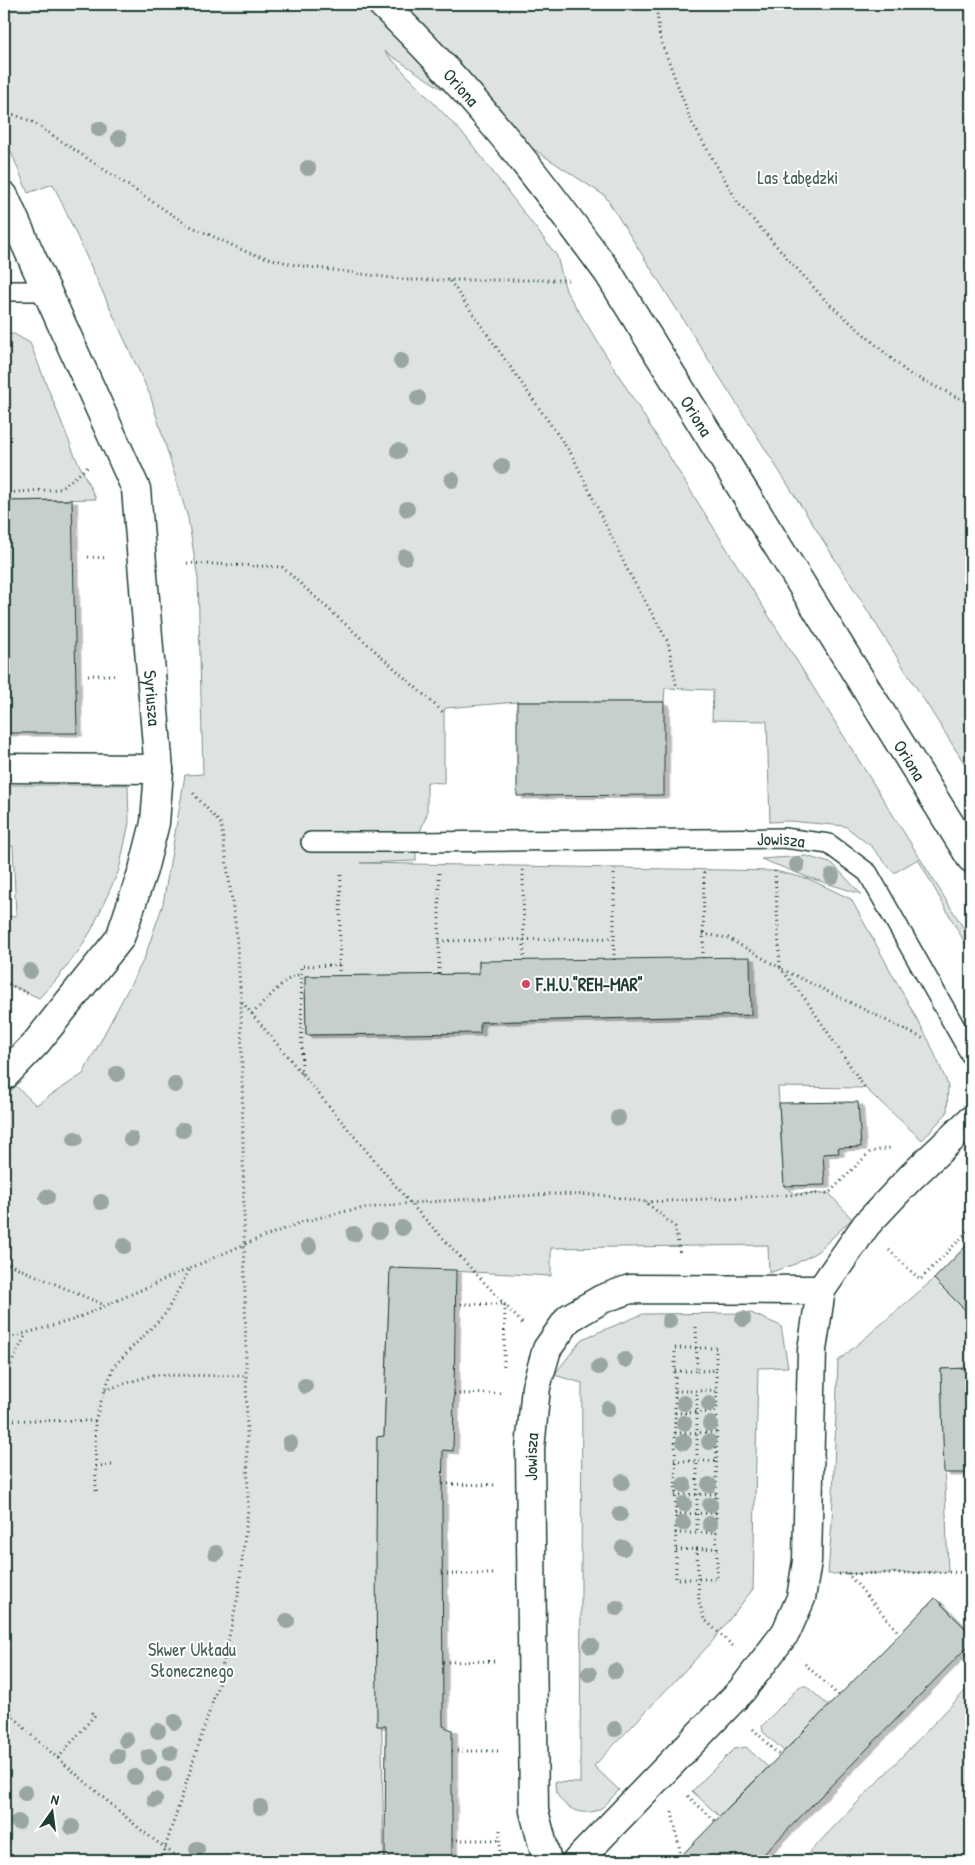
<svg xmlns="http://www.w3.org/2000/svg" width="975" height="1865" font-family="'Patrick Hand',sans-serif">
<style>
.green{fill:#dee3e2;stroke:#7e908b;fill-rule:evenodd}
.building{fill:#c7cfcc;stroke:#1f3d34;filter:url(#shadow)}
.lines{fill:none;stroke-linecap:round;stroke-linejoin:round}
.service-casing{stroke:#1f3d34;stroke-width:22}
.minor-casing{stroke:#1f3d34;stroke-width:31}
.tertiary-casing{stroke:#1f3d34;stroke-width:31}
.path{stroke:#1f3d34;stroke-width:3;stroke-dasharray:1 4;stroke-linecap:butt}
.service{stroke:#fff;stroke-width:19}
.minor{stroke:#fff;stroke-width:28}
.tertiary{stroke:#fff;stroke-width:28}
.tree{fill:#99a6a3}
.poi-dot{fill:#d1495b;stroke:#fff;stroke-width:2}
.labels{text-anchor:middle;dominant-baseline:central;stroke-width:4;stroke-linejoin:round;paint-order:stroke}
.street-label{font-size:18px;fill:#1f3d34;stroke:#fff}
.park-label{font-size:18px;fill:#455e57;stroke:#fff}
.poi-label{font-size:18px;font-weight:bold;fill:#1f3d34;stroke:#fff;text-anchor:start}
</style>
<defs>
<filter id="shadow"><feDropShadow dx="5.5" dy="3" stdDeviation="0" flood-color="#0004"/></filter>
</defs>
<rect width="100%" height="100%" fill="#fff"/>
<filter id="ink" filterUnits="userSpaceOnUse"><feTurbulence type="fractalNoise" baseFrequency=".02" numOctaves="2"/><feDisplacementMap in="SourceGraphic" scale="10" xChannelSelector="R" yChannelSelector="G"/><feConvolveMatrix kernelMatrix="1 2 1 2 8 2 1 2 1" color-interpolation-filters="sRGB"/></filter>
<g filter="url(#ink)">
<g class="green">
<path d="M4,4H971V774L605,196L384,51L467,138L557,256L566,291L971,940V954L918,859L894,873L872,847L845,826L789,821L770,822L767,721L712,720L713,690L665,688L664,702H517L445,708L444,713V783L427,782V814L416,842V861L360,863L775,871L809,879L851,899L929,1041L946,1080L948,1087L947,1113L922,1140L865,1088L778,1087L784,1186L795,1194L829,1193L852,1219L817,1252L795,1264L769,1273L768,1245L551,1248V1276L390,1268L384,1436L377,1437L384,1861H4V1097L16,1086L36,1105L83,1074L144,959L163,904L185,775L203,774L198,579L188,518L150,395L53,184L28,193L4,135ZM479,961L751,1015L480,1022L448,1033L306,1035L305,976L479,974Z"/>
<path d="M4,334H14L30,343L75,456L96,499L4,501Z"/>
<path d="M4,785H128L129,823L119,870L92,929L80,949L56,980L39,998L4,982V917L16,916L13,846H4Z"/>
<path d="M806,856L833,864L861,894L810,878L761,859Z"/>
<path d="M934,1279L971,1316V1368L941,1369L948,1572L828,1574L832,1521L838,1361Z"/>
<path d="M751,1313L781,1326L788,1367L758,1368L753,1589L711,1643L594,1766L619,1790C612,1797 605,1808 595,1811C576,1817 554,1802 555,1782L580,1783L582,1383L554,1375L582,1339L643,1314Z"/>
<path d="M971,1685V1861H801Z"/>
<path d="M800,1686H806L829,1706L784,1751L763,1732L762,1726Z"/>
<path d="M746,1747L768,1767L719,1816L692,1791L734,1749Z"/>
</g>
<g class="building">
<path d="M72,500L77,733H4V501Z"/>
<path d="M517,702H664V795L517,796Z"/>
<path d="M750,957L751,1015L480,1022V1033L306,1035L305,976L479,974V961Z"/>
<path d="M858,1102L861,1147L838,1148L839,1153L823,1154L825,1185L784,1186L779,1103Z"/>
<path d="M971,1241V1316L934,1279Z"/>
<path d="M390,1268L456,1270L453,1451L443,1450L442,1494L443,1726L452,1730V1861H385L386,1726H377L376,1549L377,1437L384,1436Z"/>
<path d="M971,1368V1473H944L941,1369Z"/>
<path d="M935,1598L971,1634V1643L757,1861H676Z"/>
</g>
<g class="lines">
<defs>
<g id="service">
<path d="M4,291H47"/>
<path id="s1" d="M311,842H416L784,838L829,844L868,873L971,1055"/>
</g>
<g id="minor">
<path id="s2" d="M4,196L136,489L159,771L155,823L143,870L120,938L36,1043L4,1076"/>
<path d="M4,768L159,769"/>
<path id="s3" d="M547,1861L534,1811L530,1449L536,1387L547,1349L569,1318L602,1299L630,1289L821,1290"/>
<path d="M577,1861L742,1690L786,1632L801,1598L807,1561L812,1350L821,1290L866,1225L911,1177L971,1120"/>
</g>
<g id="tertiary">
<path id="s4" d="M382,4C468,86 539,178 609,274L971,858"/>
</g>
</defs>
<use href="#service" class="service-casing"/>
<use href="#minor" class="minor-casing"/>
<use href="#tertiary" class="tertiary-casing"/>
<g class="path">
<path d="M656,4L660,38L691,121L738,203L826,301L908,373L971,404"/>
<path d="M4,111L31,121L186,224L249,253L295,265L407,280H569"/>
<path d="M450,281L572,455L627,569L668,642L677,689"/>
<path d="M4,493L60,489L88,467"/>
<path d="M88,557L107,558"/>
<path d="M187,563L282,567L444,713"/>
<path d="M88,675H118"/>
<path d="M614,869V960"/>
<path d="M523,870L524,962"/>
<path d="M775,871L780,968L926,1040"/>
<path d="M703,934L728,938L780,968L806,1000L865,1088"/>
<path d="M439,941L614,938"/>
<path d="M703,958L704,868"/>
<path d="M439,974V873"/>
<path d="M339,976L341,872"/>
<path d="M4,982L31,995"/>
<path d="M242,1002L410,1203L522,1323"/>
<path d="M252,1014L285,981L302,973"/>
<path d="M302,1074L301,966L340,965"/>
<path d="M646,1202L829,1193L870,1152L890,1148"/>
<path d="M889,1250L920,1280L971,1228"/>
<path d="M4,1262L104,1305"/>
<path d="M456,1304H505L504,1366"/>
<path d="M4,1339L73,1320L245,1244L305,1221L351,1210L410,1203L552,1194L600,1195L646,1202L675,1227L680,1254"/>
<path d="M675,1371H697L696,1323"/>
<path d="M697,1371L716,1370L717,1390L697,1391"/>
<path d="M4,1378L26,1334"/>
<path d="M105,1390L152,1375L247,1376"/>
<path d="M675,1391H697V1533H675"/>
<path d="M454,1394L501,1393"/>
<path d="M716,1412L675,1413L676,1579H717V1548"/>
<path d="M675,1413V1348H716V1370"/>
<path d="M4,1420L95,1421L96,1491"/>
<path d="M95,1421L103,1395L114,1366L165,1314L190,1269"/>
<path d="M675,1433L717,1432"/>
<path d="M674,1461H717"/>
<path d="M96,1466L112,1465"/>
<path d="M443,1484L495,1485"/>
<path d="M675,1495L716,1494"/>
<path d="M716,1513L717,1390"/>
<path d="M675,1514L716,1513V1532"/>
<path d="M697,1549L717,1548L716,1532L697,1533"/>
<path d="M676,1550L697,1549L699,1601L704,1619L733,1646"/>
<path d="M847,1573L900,1634"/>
<path d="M442,1574H497"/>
<path d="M839,1574L971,1572"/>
<path d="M443,1662L498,1661"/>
<path d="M805,1664L839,1696"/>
<path d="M4,1706L31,1735L141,1830L183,1861"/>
<path d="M753,1729L779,1755"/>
<path d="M452,1751H500"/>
<path d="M58,1758L95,1715L90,1711"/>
<path d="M688,1796L715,1821"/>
<path d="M672,1812L682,1861"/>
<path d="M452,1840H500"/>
<path d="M631,1855L641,1861"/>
<path d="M163,1861L165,1848L219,1682L238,1596L248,1509L241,1001L236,929L221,824L193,793"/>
<path d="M500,1861V1827"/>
</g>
<use href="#service" class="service"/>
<use href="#minor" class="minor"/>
<use href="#tertiary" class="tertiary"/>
</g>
<g class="tree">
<circle cx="99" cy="129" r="8"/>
<circle cx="119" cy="138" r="8"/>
<circle cx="308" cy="168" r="8"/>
<circle cx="401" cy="361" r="8"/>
<circle cx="418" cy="398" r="8"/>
<circle cx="398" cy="451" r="8"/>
<circle cx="502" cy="466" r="8"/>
<circle cx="452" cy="480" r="8"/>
<circle cx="407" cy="509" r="8"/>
<circle cx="405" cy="557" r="8"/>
<circle cx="797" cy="865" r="8"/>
<circle cx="832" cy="876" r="8"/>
<circle cx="30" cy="971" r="8"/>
<circle cx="117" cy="1074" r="8"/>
<circle cx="175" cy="1085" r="8"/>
<circle cx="618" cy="1118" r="8"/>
<circle cx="183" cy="1130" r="8"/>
<circle cx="75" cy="1139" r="8"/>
<circle cx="131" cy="1139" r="8"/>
<circle cx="47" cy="1197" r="8"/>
<circle cx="101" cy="1202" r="8"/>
<circle cx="402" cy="1228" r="8"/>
<circle cx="379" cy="1231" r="8"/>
<circle cx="354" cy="1234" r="8"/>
<circle cx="124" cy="1246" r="8"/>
<circle cx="309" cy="1246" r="8"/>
<circle cx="743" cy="1319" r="8"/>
<circle cx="669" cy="1321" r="8"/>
<circle cx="625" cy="1360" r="8"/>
<circle cx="599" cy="1367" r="8"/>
<circle cx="305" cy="1386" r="8"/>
<circle cx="684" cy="1403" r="8"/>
<circle cx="709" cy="1404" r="8"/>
<circle cx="608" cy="1409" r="8"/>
<circle cx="684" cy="1423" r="8"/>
<circle cx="710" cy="1424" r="8"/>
<circle cx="684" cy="1442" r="8"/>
<circle cx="709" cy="1442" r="8"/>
<circle cx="290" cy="1443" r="8"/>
<circle cx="622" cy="1482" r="8"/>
<circle cx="684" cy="1485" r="8"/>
<circle cx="709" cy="1485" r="8"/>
<circle cx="684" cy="1504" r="8"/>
<circle cx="710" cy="1505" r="8"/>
<circle cx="620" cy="1514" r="8"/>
<circle cx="683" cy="1523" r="8"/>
<circle cx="710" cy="1524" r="8"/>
<circle cx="623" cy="1548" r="8"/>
<circle cx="216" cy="1553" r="8"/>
<circle cx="617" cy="1608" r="8"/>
<circle cx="287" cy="1621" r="8"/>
<circle cx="591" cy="1646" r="8"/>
<circle cx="615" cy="1671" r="8"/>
<circle cx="589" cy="1674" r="8"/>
<circle cx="175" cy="1722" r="8"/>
<circle cx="615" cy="1729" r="8"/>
<circle cx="158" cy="1731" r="8"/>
<circle cx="126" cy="1740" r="8"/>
<circle cx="170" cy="1753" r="8"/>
<circle cx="118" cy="1756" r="8"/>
<circle cx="149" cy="1757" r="8"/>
<circle cx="164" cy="1774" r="8"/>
<circle cx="135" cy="1777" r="8"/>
<circle cx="25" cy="1793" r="8"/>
<circle cx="155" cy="1800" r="8"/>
<circle cx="260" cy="1807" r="8"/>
<circle cx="18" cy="1822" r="8"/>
<circle cx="72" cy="1827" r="8"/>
<circle cx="197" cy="1849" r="8"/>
</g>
</g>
<circle class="poi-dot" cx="526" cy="984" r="5"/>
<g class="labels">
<g class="street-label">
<text stroke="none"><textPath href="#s4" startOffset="115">Oriona</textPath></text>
<text stroke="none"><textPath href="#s4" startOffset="520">Oriona</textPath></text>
<text stroke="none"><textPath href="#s2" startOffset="531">Syriusza</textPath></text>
<text stroke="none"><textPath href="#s4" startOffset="925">Oriona</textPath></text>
<text stroke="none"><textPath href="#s1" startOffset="470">Jowisza</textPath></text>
<text stroke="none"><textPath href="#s3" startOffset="406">Jowisza</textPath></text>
</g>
<g class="park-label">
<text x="798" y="177">Las Łabędzki</text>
<text x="192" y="1649">Skwer Układu<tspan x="192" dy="21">Słonecznego</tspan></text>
</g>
<g class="poi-label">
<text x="536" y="984">F.H.U."REH-MAR"</text>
</g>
</g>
<rect width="975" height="1865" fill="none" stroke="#fff" stroke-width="20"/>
<rect x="10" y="10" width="955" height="1845" fill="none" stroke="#1f3d34" stroke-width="2" filter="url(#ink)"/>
<g transform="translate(52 1812) rotate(14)" stroke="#ffffff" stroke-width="4" paint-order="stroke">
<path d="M0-4L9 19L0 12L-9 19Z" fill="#1f3d34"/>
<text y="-8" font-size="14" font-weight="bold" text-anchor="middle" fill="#1f3d34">N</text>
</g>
</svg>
